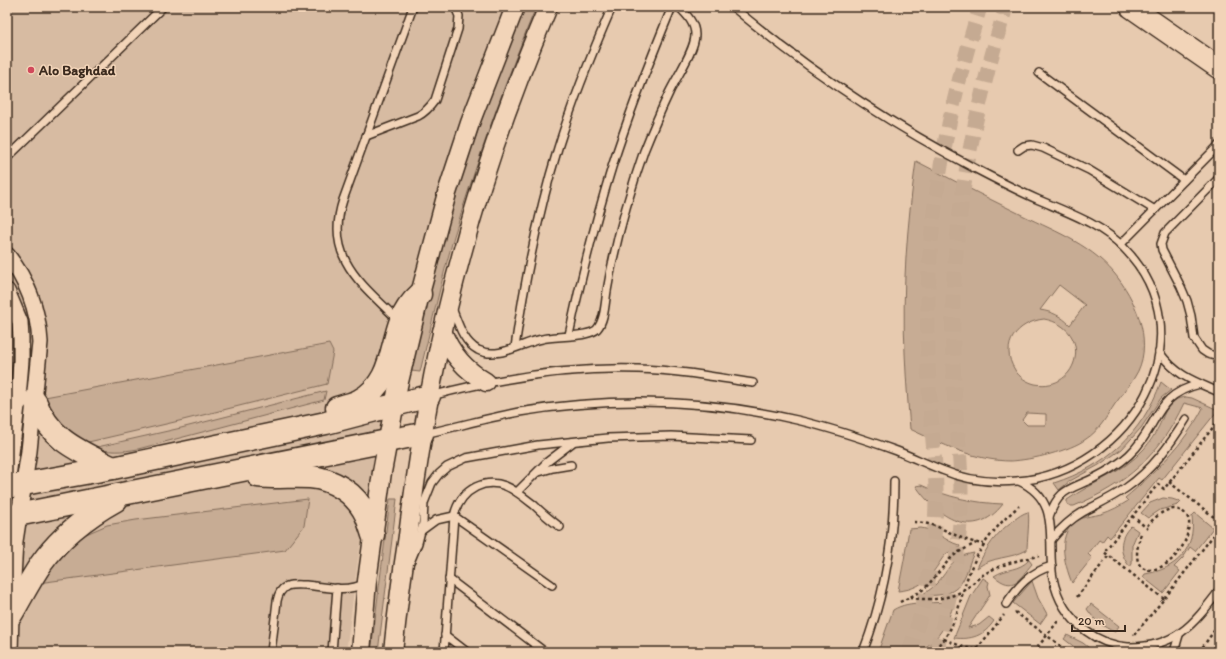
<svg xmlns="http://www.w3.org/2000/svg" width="1226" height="659" font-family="Itim,sans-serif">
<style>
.built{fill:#d7bba2}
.green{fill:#c7ac94;stroke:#816b59;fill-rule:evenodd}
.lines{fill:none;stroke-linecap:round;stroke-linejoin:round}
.minor-tunnel{stroke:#c5aa92;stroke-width:15;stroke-dasharray:15 8;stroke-linecap:butt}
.service-casing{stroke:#3b2a1e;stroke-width:10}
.minor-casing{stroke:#3b2a1e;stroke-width:18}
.tertiary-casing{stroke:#3b2a1e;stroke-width:21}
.secondary-casing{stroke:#3b2a1e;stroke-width:24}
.primary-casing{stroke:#3b2a1e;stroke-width:25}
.path{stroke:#3b2a1e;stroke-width:2.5;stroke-dasharray:3 3;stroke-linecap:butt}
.service{stroke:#f2d4b8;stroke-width:7}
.minor{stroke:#f2d4b8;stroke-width:15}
.tertiary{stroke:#f2d4b8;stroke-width:18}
.secondary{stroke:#f2d4b8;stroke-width:21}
.primary{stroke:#f2d4b8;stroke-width:22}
.poi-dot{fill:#d1495b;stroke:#f2d4b8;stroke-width:1.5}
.labels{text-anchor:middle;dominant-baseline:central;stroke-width:3;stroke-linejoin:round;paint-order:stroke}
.poi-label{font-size:14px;font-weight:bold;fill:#3b2a1e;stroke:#f2d4b8;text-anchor:start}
</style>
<rect width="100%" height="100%" fill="#e7caaf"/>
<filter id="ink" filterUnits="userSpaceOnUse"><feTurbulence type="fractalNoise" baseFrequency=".025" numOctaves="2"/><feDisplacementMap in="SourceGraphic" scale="8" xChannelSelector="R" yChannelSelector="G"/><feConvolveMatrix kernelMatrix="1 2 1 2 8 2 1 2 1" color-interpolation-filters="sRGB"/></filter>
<g filter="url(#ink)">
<path class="built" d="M7,7H504L476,77L431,213L397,341L358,559L346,652H7Z"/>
<g class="green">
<path d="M524,7H536C505,82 478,158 454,236C441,281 431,327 420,372L411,371C422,324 432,278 445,233C467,156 495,81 524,7Z"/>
<path d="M916,161C949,178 983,196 1016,212C1051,230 1088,242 1114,273C1135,298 1153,339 1138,371C1132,383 1123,393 1115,404C1107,416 1099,431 1086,439C1070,451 1031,460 1011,461C975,461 942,444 910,429C908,404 906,378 905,353C902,289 907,225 916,161ZM1059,285L1085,305L1070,325C1061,316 1053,312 1040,310ZM1044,319C1094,328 1080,392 1035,384C1027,382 1019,377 1015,370C999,345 1017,322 1044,319ZM1027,413L1046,414V425H1027L1022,420Z"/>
<path d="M329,344L333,352L327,384L179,421L84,443C66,429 55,418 45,397Z"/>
<path d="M1161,382L1171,390L1161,398L1141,428L1122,449L1099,465L1070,481L1059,490L1054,483C1106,466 1142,434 1161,382Z"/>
<path d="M326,391L324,400L138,449C122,452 108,452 93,448L181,428Z"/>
<path d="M1186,397L1192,398L1218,410L1162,480L1159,478L1110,538L1107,535L1102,542L1099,540L1088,554L1092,558L1072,583C1064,563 1055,531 1080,519C1086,516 1094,516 1101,514C1111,511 1120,506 1128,501L1125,498C1155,473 1185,443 1203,408L1184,403C1159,456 1127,484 1074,506H1071L1067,504V500C1092,482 1123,473 1144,449C1150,442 1155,434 1159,426C1166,411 1167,399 1186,397Z"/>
<path d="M921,485C947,497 974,503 1003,504C974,542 937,517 916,486Z"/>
<path d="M1163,498L1172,499L1181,502L1178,505L1160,510L1148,518L1141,513L1150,503Z"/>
<path d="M308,499L304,526L285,550L38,583L52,560L84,535L107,525L136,520Z"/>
<path d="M390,499H397L378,652H371Z"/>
<path d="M1028,512C1030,517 1027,542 1027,550C1011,559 992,556 977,568C985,549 997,532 1014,520C1018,517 1023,513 1028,512Z"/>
<path d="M1195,513L1213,528L1195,551L1190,547L1183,558L1174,567L1180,571L1163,593L1143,577L1145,574C1177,569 1196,549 1192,516Z"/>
<path d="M1131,526L1138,531L1132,545V564L1130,567C1119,554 1118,538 1131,526Z"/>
<path d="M921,528C936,530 945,541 959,545L960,547C956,549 951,551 946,554C941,559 938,566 933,572C925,584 912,590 898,591L904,560L909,529Z"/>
<path d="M974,553C969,562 968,571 963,580C954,596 937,596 921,595C926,592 932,589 936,584C951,569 949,557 974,553Z"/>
<path d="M1029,560L1032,564C1019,579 1014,593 994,576C1006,568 1019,571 1029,560Z"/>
<path d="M983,578L989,582L988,586L990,595L968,628L979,625L989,617L994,621C984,636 971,640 954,638L971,596Z"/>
<path d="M1032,581L1038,598L1047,614L1040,624L1013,603Z"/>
<path d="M951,601L954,603C948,623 937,644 916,652C909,654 887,652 878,652L893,610C911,599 931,605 951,601Z"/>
<path d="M1091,604L1119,626L1115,632C1103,627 1094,620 1087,609Z"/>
<path d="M1067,635L1083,643L1094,652H1081L1064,639Z"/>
</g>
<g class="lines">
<g class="minor-tunnel">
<path d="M909,652C927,602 936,547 936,494C936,464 932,435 930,405C928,372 927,338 928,304C929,203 950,103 980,7"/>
<path d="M936,652C950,600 961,548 961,494C961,464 958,435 955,405C953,371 952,337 953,303C956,201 976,104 1006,7"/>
</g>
<defs>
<g id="service">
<path d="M1039,73L1184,180"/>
<path d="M366,136L418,116C426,112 430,107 435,100L458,29L459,16L455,7"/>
<path d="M1018,150L1024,146L1032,145L1043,148L1089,170L1155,210"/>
<path d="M7,158L163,7"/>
<path d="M1219,178L1165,233L1161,244L1162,250L1181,287L1187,301L1191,316L1194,338L1202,350L1208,354L1219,357"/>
<path d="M1121,244L1219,145"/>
<path d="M452,308C458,323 463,342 478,350C498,360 522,343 542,339C555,336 590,337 597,329C605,320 605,302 607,291C615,243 628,197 644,151C652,131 660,112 669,93C676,78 695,50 695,35C695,23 687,15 679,7"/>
<path d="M398,320C362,284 324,258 343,200L413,7"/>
<path d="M569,335C581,278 595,222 612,167C629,113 650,60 672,7"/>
<path d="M515,347C525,279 538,213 558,148C573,100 592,53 612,7"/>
<path d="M1159,352C1177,376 1193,381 1219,392"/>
<path d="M431,396C499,378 567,367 638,369C677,370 715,377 753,383"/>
<path d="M424,434C456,427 487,418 519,412C611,397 706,399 797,420C831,428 864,439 897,451C912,457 927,464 942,470C965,480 992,483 1017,481C1130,472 1211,337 1124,248C1101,224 1069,213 1039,200C1018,191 997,180 976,169C890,124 808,70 733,7"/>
<path d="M539,472L553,468L571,465"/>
<path d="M1019,481C1063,501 1046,542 1053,578C1057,599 1069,618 1086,631C1098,640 1113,646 1128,647C1175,648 1193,625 1219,591"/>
<path d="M517,492L547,462L572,443"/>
<path d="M1049,517C1059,487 1071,490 1096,477C1108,471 1119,464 1129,455C1159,427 1153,395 1200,384"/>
<path d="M421,531L436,520L454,516L552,585"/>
<path d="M1051,540C1060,529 1071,519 1083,512C1098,504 1113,497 1126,488C1152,470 1170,445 1186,419"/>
<path d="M411,560L418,543L423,523L424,503L432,483L439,474L447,467L466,458L538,445L608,438L671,436L751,440"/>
<path d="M449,579L545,652"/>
<path d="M1006,604C1018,586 1030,572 1052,566"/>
<path d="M445,635L467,652"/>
<path d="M271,652L277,601C278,595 281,589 287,586C293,584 300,585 306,585C324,587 349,593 365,583"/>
<path d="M332,652L337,588"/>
<path d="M444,652L454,516C457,503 464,493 476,487C499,476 516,491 534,505C542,513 551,520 560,527"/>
<path d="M863,652C884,598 894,539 894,481"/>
<path d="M1174,652L1179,635"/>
</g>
<g id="minor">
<path d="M7,255C28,281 38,309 40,342L29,451L15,541L11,615L10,652"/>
<path d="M7,291L20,322L21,339V361L18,398L7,485"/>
</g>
<g id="tertiary">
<path d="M442,331C451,354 465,370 486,382"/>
<path d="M361,652L367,581L382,472L398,386L420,294L447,193L470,123L515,7"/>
<path d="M393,652C397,613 402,574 408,536C420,440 436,346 462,253C484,169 514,87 548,7"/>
</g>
<path id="secondary" d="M1131,7L1219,68"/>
<g id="primary">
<path d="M35,401C50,440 77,450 113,468"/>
<path d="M337,408C345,405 353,404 360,400C390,384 390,352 400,323C404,312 411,302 420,294"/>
<path d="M7,414L18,398"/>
<path d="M258,476C275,478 293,476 310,477C334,479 356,494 366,515C369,522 371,529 373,535"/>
<path d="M7,487L113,468L326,423L429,396"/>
<path d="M7,517L422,434"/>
<path d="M11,615C21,598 30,580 41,564C60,537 87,516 116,500"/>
</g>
</defs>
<use href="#service" class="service-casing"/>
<use href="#minor" class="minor-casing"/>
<use href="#tertiary" class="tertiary-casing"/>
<use href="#secondary" class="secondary-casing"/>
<use href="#primary" class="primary-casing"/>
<g class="path">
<path d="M1169,482L1219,521"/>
<path d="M1132,516L1148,529"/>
<path d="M914,522C943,523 956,541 984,544"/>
<path d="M1141,534C1121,594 1183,569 1188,530C1189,526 1190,522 1188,518C1185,512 1180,509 1173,509C1162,510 1153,519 1146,527"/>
<path d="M1077,597L1109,555"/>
<path d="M910,598C927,600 945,600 961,592C970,587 977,578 986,573C1002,564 1021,559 1039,556"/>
<path d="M1164,599L1104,552L1158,484L1164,489L1219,420"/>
<path d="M900,602L920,592L928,585L949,560L957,553L976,543"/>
<path d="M1015,612L1069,652"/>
<path d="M1134,635L1164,599L1219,528"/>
<path d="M944,639L963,647L989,652"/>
<path d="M977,649L1004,615"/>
<path d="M929,652C960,633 958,596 972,566C983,542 999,523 1019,506"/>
<path d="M1034,652L1058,621"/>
<path d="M1199,652L1219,624"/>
</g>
<use href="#service" class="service"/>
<use href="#minor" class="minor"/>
<use href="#tertiary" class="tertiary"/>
<use href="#secondary" class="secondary"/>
<use href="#primary" class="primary"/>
</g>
</g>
<circle class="poi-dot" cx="31" cy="70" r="4"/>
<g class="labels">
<g class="poi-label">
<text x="39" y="70">Alo Baghdad</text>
</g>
</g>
<rect width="1226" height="659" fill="none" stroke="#f2d4b8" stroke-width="24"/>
<rect x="12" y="12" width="1202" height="635" fill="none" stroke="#3b2a1e" stroke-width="1.5" filter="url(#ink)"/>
<path d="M1072 625v6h53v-6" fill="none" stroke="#3b2a1e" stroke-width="2"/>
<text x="1078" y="625" font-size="12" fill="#3b2a1e" stroke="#f2d4b8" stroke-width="3" paint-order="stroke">20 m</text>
</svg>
